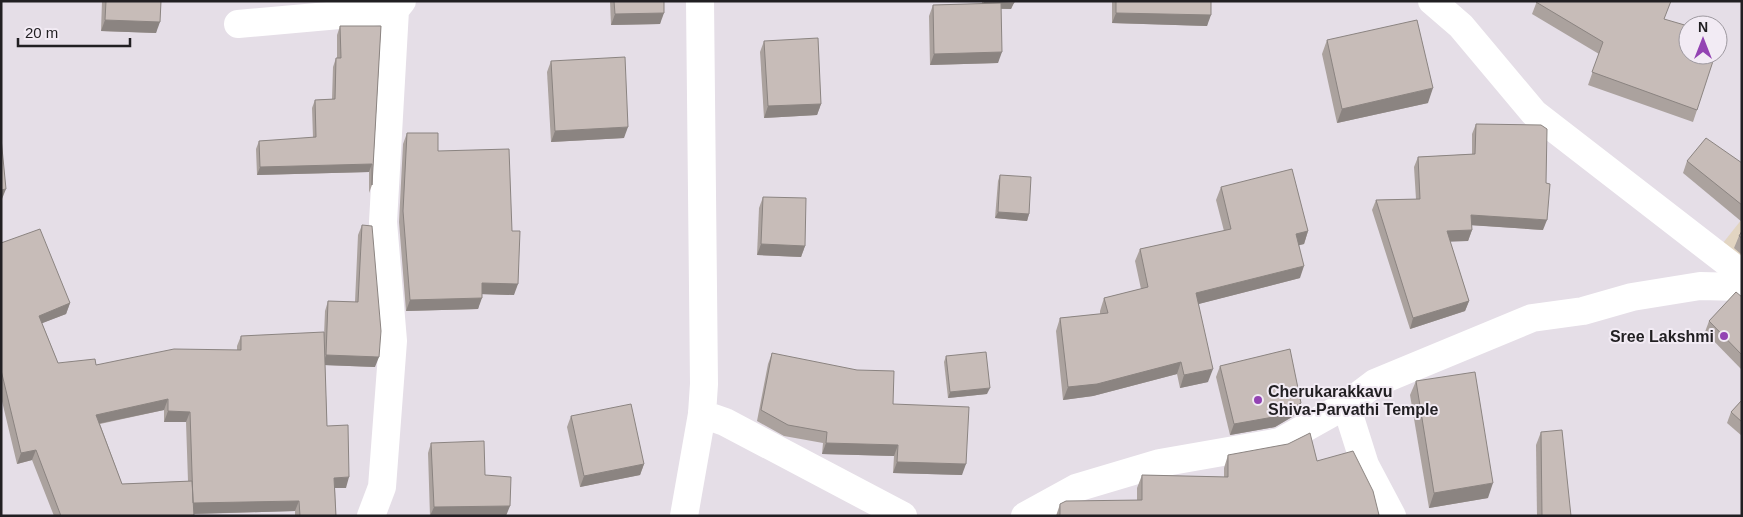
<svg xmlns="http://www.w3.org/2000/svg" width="1743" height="517" font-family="Arial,sans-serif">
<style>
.education{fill:#e2d5c2}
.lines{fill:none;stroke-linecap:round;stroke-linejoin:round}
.street{stroke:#fff;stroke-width:28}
.wall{fill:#aba29e;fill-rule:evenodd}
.shaded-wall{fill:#8b8481}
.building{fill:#c7bcb8;stroke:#8b8481}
.poi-dot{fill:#9343b3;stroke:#f2ebf4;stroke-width:2}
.labels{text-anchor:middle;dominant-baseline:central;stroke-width:4;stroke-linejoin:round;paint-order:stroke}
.poi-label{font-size:16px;font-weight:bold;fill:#211f22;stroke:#f2ebf4;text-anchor:end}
</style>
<rect width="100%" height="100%" fill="#e5dee7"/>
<path class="education" d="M1742,219V265L1719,248Z"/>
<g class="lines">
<g class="street">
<path d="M700,1L704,384L702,414L725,422L903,516"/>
<path d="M1432,1L1461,26L1534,113L1742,274"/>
<path d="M238,24L395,10"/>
<path d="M1346,405L1365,465L1392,516"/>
<path d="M371,516L382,487L393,341L383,222L395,10L402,1"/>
<path d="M684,516L702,414"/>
<path d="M1025,516L1076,488L1160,463L1280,442L1346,405L1375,383L1532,318L1583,311L1632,297L1700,286L1742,287"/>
</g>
</g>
<g class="wall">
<path d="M102,1H161L156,33L101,31Z"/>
<path d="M610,1H664L660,24L611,25Z"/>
<path d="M982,1H1014L1011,9H1001L998,63L930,65L929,16L933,5L982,4Z"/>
<path d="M1112,1H1211L1207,26L1112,23Z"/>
<path d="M1537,1L1664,19L1697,110L1693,122L1588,85L1599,54L1532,14Z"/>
<path d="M340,26H381L372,185L369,193V172L257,175L256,149L259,141L313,138L312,108L315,100L332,99L333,67L336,58H337V35Z"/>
<path d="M1327,40L1428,103L1337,123L1322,54Z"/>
<path d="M764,41L821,104L817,115L764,118L760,52Z"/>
<path d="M551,61L624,138L551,142L547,72Z"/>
<path d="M1476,124L1543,230L1472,225V230L1468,241H1450L1469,301L1465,311L1410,329L1372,210L1376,200L1416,199L1414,167L1418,157L1472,154V134Z"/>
<path d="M407,133L438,151L512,231L514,295L482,294L478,309L406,311L399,222L403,144Z"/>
<path d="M1687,161L1742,163V222L1683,173Z"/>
<path d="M1000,175L1029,214L1027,221L995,218L998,181Z"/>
<path d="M1221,187L1308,231L1304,244L1299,245L1300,278L1198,304L1208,382L1180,388L1177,374L1093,396L1063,400L1056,331L1060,318L1100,314V311L1104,298L1141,289L1135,261L1140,249L1224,231L1216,200Z"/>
<path d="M763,197L805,246L801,257L757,255L759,208Z"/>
<path d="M362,225L375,367L325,365L327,426L346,488H335L336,516H295V511L194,514V516H54L32,460L17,464L1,397V243L70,303L66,314L42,323L58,363L96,365L237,350V346L241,336L324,335L325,311L328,301L355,302L358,235ZM164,410V422H186L188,481L122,484L100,424Z"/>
<path d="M1742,231V255L1734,248L1739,236Z"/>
<path d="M1742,297V370L1705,332L1709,321Z"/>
<path d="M772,353L893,404L962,475L893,473L894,456L822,454L823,443L784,436L757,421L768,364Z"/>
<path d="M946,356L987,394L948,398L944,362Z"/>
<path d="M1220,366L1297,414L1275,427L1230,435L1216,377Z"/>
<path d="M1416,381L1488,498L1429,508L1410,395Z"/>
<path d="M1742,400V436L1727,423L1731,412Z"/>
<path d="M571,416L644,464L640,475L580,487L567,427Z"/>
<path d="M1541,432L1571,516H1537L1536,445Z"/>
<path d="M431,443L485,475L506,516H430L428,453Z"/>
<path d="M1228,455L1317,461L1379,516H1056L1060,504L1137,500V488L1142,475L1224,477V468Z"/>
</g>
<g class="shaded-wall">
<path d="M984,2L1014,3L1011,9L982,8Z"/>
<path d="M664,13L660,24L611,25L615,14Z"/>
<path d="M1116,13L1211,15L1207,26L1112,23Z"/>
<path d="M105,20L160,22L156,33L101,31Z"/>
<path d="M1002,52L998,63L930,65L934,54Z"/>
<path d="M1433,88L1428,103L1337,123L1342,109Z"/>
<path d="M821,104L817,115L764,118L768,106Z"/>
<path d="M628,127L624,138L551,142L555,131Z"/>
<path d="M372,164L369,172L257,175L260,167Z"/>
<path d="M6,189L2,199H1V190Z"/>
<path d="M998,212L1029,214L1027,221L995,218Z"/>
<path d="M1471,215L1547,220L1543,230L1468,225Z"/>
<path d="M1472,230L1468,241L1443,242L1447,231Z"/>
<path d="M1308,231L1304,244L1292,247L1296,234Z"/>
<path d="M761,244L805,246L801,257L757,255Z"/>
<path d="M1304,266L1300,278L1191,306L1196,293Z"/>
<path d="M482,283L518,284L514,295L478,294Z"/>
<path d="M482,298L478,309L406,311L410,300Z"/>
<path d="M1469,301L1465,311L1410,329L1413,318Z"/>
<path d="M70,303L66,314L35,326L39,316Z"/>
<path d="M326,355L379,357L375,367L323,365Z"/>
<path d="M1181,362L1177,374L1093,396L1063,400L1068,387Z"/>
<path d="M1213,369L1208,382L1180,388L1184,375Z"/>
<path d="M990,388L987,394L948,398L950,392Z"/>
<path d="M168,399L164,410L92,425L96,415Z"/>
<path d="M1301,403L1297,414L1275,427L1230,435L1234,424Z"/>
<path d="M168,411L190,412L186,422H164Z"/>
<path d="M826,443L898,445L894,456L822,454Z"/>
<path d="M36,450L32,460L17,464L21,453Z"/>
<path d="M897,462L966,464L962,475L893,473Z"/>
<path d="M644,464L640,475L580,487L584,476Z"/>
<path d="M349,477L346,488H330L334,478Z"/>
<path d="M1493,483L1488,498L1429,508L1434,493Z"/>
<path d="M299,501L295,511L190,514L193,503Z"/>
<path d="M510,506L506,516H430L434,507Z"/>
</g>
<g class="building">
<path d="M106,1H161L160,22L105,20Z"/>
<path d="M614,1H664V13L615,14Z"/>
<path d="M984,1H1014V3L984,2Z"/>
<path d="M1116,1H1211V15L1116,13Z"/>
<path d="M1537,1H1671L1664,19L1688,26V55H1715L1697,110L1592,72L1603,42L1536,2Z"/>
<path d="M1001,3L1002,52L934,54L933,5Z"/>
<path d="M1417,20L1433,88L1342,109L1327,40Z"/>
<path d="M340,26H381L372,185V164L260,167L259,141L316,137L315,100L335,99L336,58H341Z"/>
<path d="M1718,36L1721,37L1718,45Z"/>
<path d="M818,38L821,104L768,106L764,41Z"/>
<path d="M625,57L628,127L555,131L551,61Z"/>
<path d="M1476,124L1541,125L1547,129L1546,183L1550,184L1547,220L1471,215L1472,230L1447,231L1469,301L1413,318L1376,200L1420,199L1418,157L1475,154Z"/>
<path d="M407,133H438V151L509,149L512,231H520L518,284L482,283V298L410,300L403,211Z"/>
<path d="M1,138L6,189L1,190Z"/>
<path d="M1706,138L1742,163V205L1687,161Z"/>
<path d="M1292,169L1308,231L1296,234L1304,266L1196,293L1213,369L1184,375L1181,362L1097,384L1068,387L1060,318L1108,313L1104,298L1148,287L1140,249L1231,229L1221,187Z"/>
<path d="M1000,175L1031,177L1029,214L998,212Z"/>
<path d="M763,197L806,198L805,246L761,244Z"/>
<path d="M362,225L372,226L381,331L379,357L326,355L328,301L358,302Z"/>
<path d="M40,229L70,303L39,316L58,363L95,359L96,365L174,349L241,350V336L324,332L327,426L348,425L349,477L334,478L336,516H300L299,501L193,503L190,412L168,411V399L96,415L122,484L192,481L194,516H61L36,450L21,453L1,370V243Z"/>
<path d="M1742,231V238L1739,236Z"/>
<path d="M1736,292L1742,297V355L1709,321Z"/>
<path d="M1290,349L1301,403L1279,416L1234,424L1220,366Z"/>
<path d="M986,352L990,388L950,392L946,356Z"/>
<path d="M772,353L857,370L894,371L893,404L969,407L966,464L897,462L898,445L826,443L827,432L788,425L761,410Z"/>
<path d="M1475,372L1493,483L1434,493L1416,381Z"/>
<path d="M1742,400V422L1731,412Z"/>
<path d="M631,404L644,464L584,476L571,416Z"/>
<path d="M1562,430L1571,516H1542L1541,432Z"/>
<path d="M1310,433L1317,461L1353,451L1373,491L1379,515L1377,516H1060V504L1066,501L1142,500V475L1228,477V455L1288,444Z"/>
<path d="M484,441L485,475L511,477L510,506L434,507L431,443Z"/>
</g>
<g class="poi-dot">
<circle cx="1724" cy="336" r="5"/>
<circle cx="1258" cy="400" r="5"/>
</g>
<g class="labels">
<g class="poi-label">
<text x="1714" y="336">Sree Lakshmi</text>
<text x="1268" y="391" text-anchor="start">Cherukarakkavu<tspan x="1268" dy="18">Shiva-Parvathi Temple</tspan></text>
</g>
</g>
<rect width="1743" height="517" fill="none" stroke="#211f22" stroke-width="5"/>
<g transform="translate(1703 40)"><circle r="24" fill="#f2ebf4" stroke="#9e99a0"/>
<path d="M0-4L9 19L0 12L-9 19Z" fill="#9343b3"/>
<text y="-8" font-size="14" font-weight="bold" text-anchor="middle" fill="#211f22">N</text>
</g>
<path d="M18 38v8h112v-8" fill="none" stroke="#211f22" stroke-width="2.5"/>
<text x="25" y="38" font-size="15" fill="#211f22" stroke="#f2ebf4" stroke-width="4" paint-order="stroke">20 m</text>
</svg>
